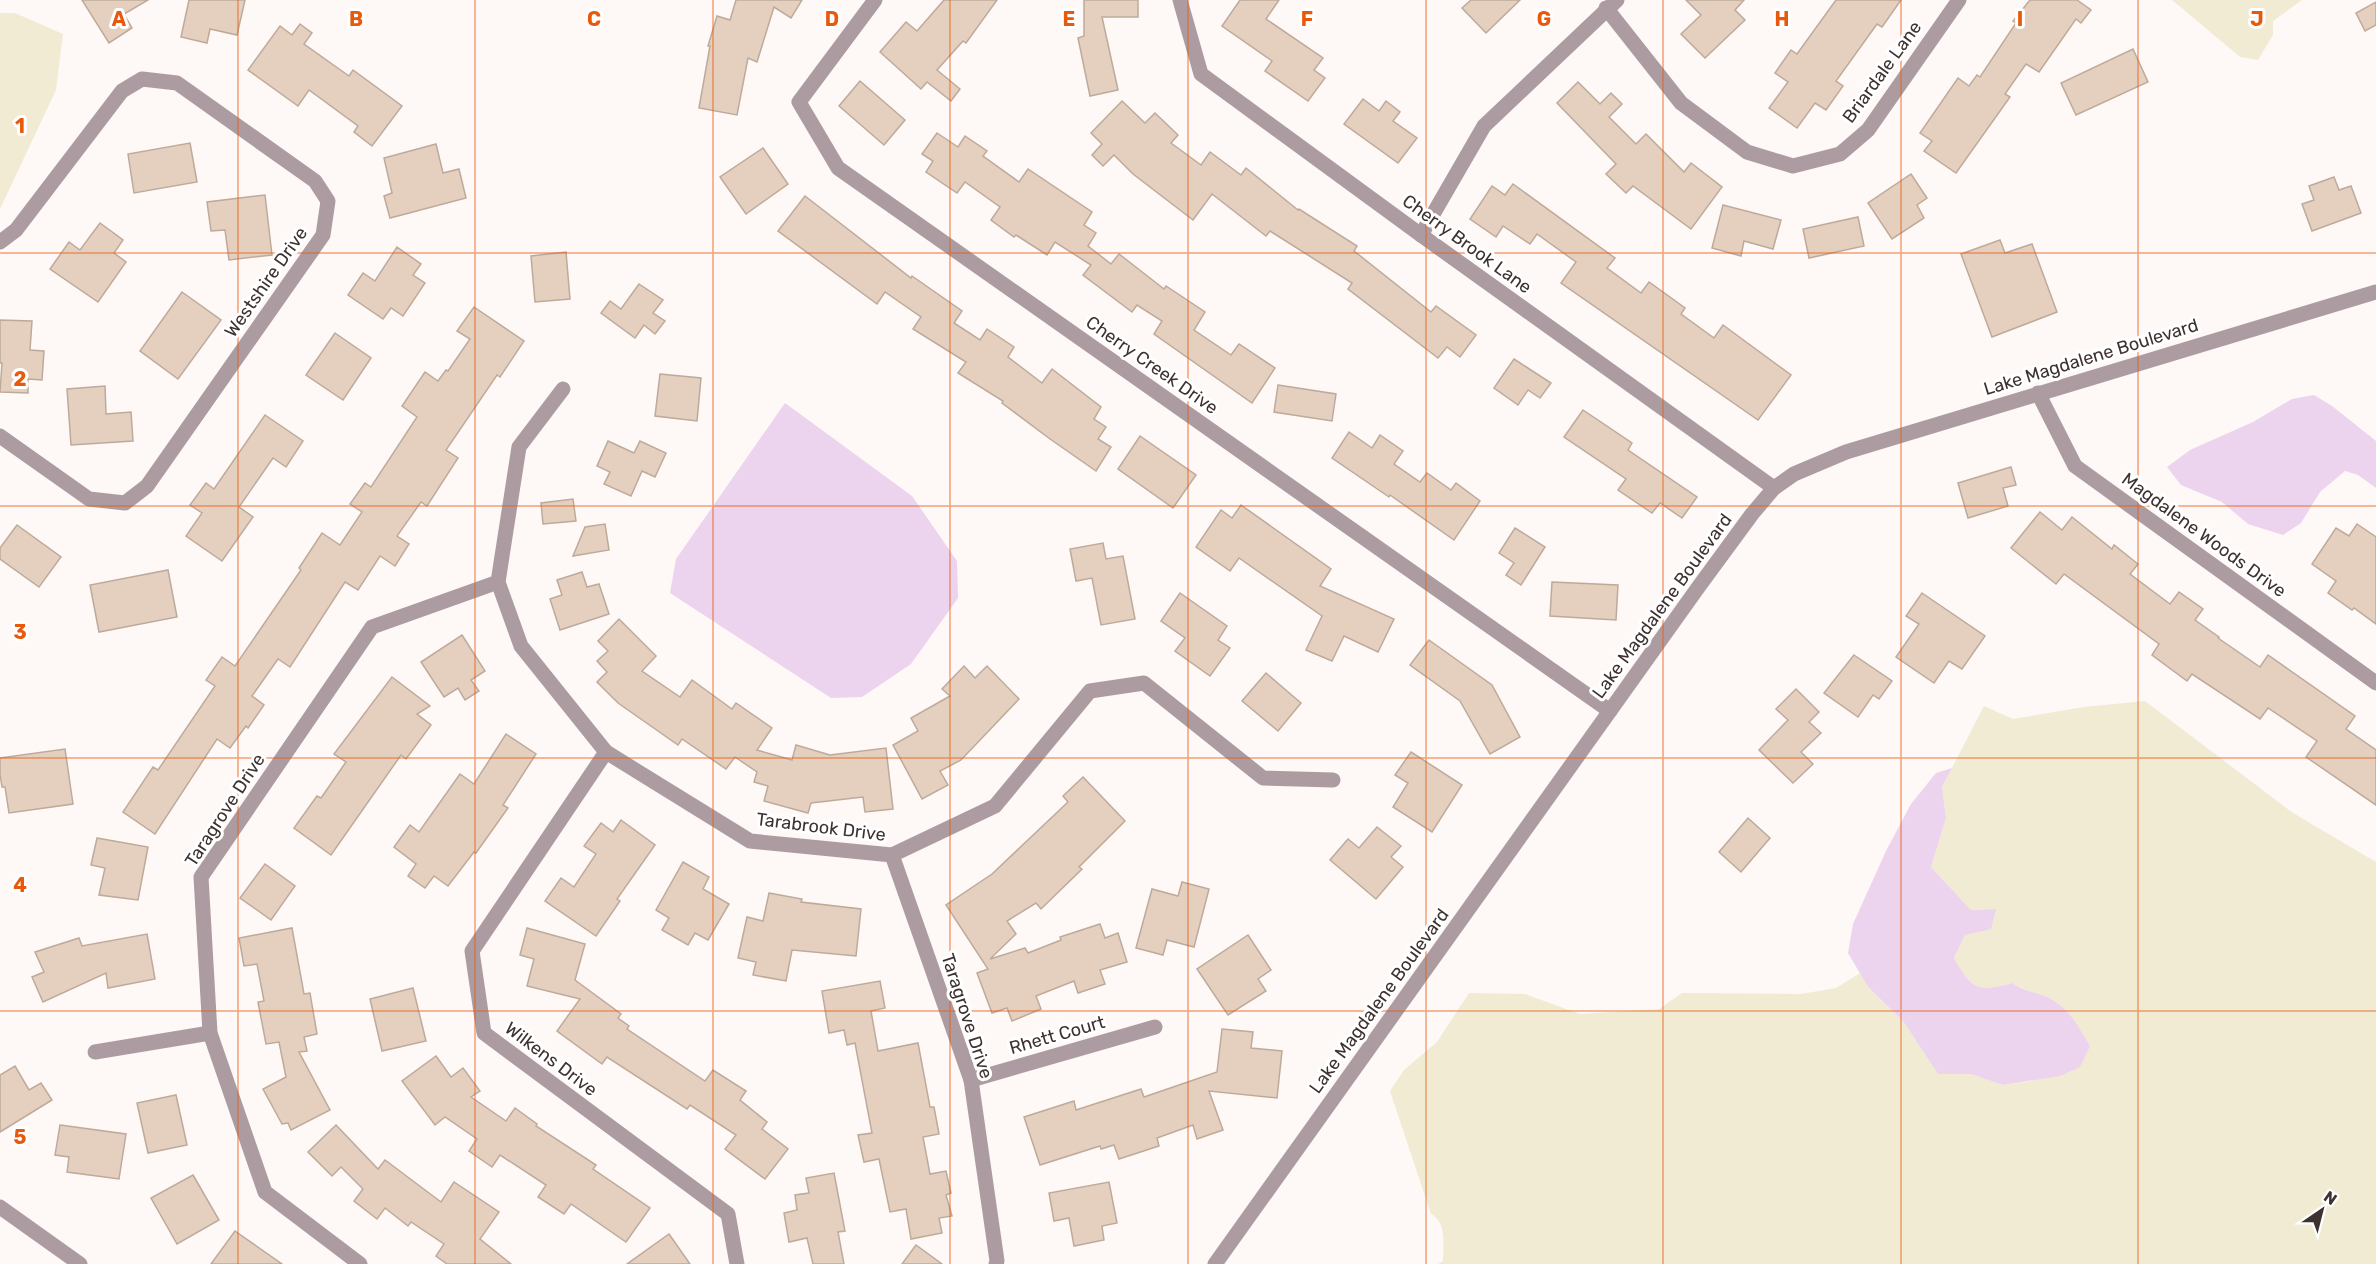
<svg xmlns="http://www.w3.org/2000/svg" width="2376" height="1264" font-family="Rubik,sans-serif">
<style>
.green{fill:#f1ebd4}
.water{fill:#ecd3ee}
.building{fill:#e5d0bf;stroke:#beaa9a;stroke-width:1.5}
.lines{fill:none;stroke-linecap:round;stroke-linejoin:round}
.minor{stroke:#ac9ca1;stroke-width:15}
.tertiary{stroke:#ac9ca1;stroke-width:15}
.grid{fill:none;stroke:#e8590c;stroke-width:1.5;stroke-opacity:0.55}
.labels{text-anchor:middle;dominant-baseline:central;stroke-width:6;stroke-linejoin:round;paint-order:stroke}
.street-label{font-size:18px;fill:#3e3231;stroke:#fff}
.grid-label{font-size:20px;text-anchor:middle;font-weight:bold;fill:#e8590c;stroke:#fff;stroke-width:6;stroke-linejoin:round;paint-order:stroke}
</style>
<rect width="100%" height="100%" fill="#fef8f7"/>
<g class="green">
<path d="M2172,0H2302L2273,21V35L2258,60L2240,57Z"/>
<path d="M0,13H15L63,34L56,90L0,209Z"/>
<path d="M2145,701L2293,813L2376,862V1264H1438L1443,1261C1443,1245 1447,1222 1431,1214L1390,1091L1404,1070L1437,1042L1469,993L1525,994L1580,1014L1659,1009L1682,993L1801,994L1836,988L1860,973L1868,987L1903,1021L1938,1074H1971L2003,1085L2031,1081L2090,1046C2079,1027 2068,1006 2047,997C2035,992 2024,991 2013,983C1977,992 1972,990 1954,958L1965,935L1996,909L1971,910L1931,867L1946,818L1942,787L1984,706L2013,719L2084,707Z"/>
</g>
<g class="water">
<path d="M2314,395L2332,406L2376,441V488L2358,475L2345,471L2320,492L2301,523L2283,535L2248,524L2222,502L2181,485L2167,467L2190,450L2253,422L2292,399Z"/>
<path d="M785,403L912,496L957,561L958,598L911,664L862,697L831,698L670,593L676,559Z"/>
<path d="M1952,768L1942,787L1946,818L1931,867L1971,910L1996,909L1991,929L1965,935L1954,958C1972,990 1977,992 2013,983C2023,991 2035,992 2047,997C2068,1006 2079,1027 2090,1046L2080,1067L2060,1076L2003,1085L1971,1074H1938L1903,1021L1868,987L1848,953L1853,924L1886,851L1911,804L1936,773Z"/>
</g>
<g class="building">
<path d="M82,0H148L124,14L132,28L109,43Z"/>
<path d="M189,0H245L237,35L210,29L207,43L181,37Z"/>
<path d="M736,0H802L791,18L774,7L757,62L748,58L737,115L699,108L710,46H708L717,16L730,20Z"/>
<path d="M944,0H997L966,43L963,41L937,70L960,89L951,101L927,82L921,89L880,52L906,22L917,31Z"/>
<path d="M1084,0H1138V17H1102L1118,90L1090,96L1078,38L1084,36Z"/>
<path d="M1240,0H1279L1266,19L1323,58L1314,70L1325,78L1308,101L1265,71L1272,61L1222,26Z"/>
<path d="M1471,0H1520L1486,33L1462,8Z"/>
<path d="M1686,0H1744L1735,10L1745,20L1705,58L1681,34L1701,15Z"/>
<path d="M1836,0H1901L1882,27L1877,24L1836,81L1843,86L1826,110L1815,103L1797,128L1769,108L1788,82L1775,73L1791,50L1797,54Z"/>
<path d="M2030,0H2077L2091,10L2081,23L2076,19L2039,72L2026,64L2005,94L2010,97L1956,173L1924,151L1932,141L1920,133L1958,78L1969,86L1977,75L1980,77L2016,23L2013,21Z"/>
<path d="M2376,2V25L2365,31L2356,13Z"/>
<path d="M300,24L312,33L304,44L349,76L353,70L402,106L372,146L354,132L358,126L309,90L298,106L248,70L280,26L292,35Z"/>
<path d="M2133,49L2148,82L2076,115L2061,83Z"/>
<path d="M860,81L905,120L884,145L839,106Z"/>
<path d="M1578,82L1600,104L1611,93L1622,104L1609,117L1636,144L1646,134L1684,172L1691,163L1722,187L1691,229L1633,186L1626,193L1606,174L1616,164L1557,103Z"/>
<path d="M1363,99L1379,111L1386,101L1400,112L1393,121L1417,138L1398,163L1344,124Z"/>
<path d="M1122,101L1145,123L1155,113L1178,135L1171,143L1201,165L1210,152L1241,175L1246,168L1298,210L1299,209L1357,246L1354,251L1431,312L1436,306L1476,335L1460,357L1447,347L1438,358L1348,289L1352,283L1270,231L1266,236L1212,194L1193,220L1133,174L1114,155L1103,166L1092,155L1102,144L1091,133Z"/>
<path d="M937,133L958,147L965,136L987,151L983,156L1019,182L1028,169L1092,212L1084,225L1096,233L1088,246L1111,264L1119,254L1164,289L1166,286L1205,312L1194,330L1231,355L1239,344L1275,368L1252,403L1154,334L1162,321L1137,305L1132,312L1083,275L1091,265L1055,242L1047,255L1016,235L1014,237L991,220L1000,207L965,182L957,193L926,172L933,161L922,154Z"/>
<path d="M190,143L197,182L134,193L128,154Z"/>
<path d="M436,144L443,173L459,169L466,198L390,218L384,196L392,193L384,158Z"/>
<path d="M763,148L788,184L746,214L720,177Z"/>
<path d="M1911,174L1927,198L1917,205L1924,218L1892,239L1868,203Z"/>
<path d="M2334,177L2339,190L2351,186L2361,213L2312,231L2302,204L2314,200L2309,186Z"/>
<path d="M1513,184L1615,258L1607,268L1641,293L1649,282L1685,308L1681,314L1714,338L1723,325L1791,375L1758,420L1561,283L1576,262L1537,234L1530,244L1503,226L1496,237L1470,219L1492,186L1505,195Z"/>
<path d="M265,195L272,255L229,260L225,230L211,231L207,202Z"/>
<path d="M805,196L911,278L912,276L962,311L954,323L980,340L987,329L1014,347L1008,357L1042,383L1052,369L1101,407L1094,419L1106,427L1098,439L1111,447L1096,471L1050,439L1002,403L1003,401L958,373L966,362L913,329L921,317L885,292L877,304L778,231Z"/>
<path d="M1723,205L1781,220L1773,249L1744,241L1741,256L1712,248Z"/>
<path d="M1858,217L1864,246L1809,258L1803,229Z"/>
<path d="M100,223L123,240L114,253L126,262L98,302L50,269L69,242L80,250Z"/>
<path d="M2000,240L2005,253L2032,244L2057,312L1992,337L1961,254Z"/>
<path d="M397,247L421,264L413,275L425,283L403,316L391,308L383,319L348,295L363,273L375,281Z"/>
<path d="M566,252L570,299L535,302L531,256Z"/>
<path d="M639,284L663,300L653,313L665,321L655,334L644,325L635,338L601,313L610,301L621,309Z"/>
<path d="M182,292L221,320L178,379L140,351Z"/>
<path d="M474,307L524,341L500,377L497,375L446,450L458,458L427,506L421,502L397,536L409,544L395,566L380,556L358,590L345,582L290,667L278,659L252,696L264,705L248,728L246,726L230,748L217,739L155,834L123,812L153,767L158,770L215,686L206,680L222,657L235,666L301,570L299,568L322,533L340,545L362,512L350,504L365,483L371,487L417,417L402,406L425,372L438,381L446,370L448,371L470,339L457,331Z"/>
<path d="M0,320L32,321L30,350L44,351L42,380L28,379V393L0,392L2,363H0Z"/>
<path d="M335,333L371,358L343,400L306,375Z"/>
<path d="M1514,359L1551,383L1540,398L1528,390L1518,405L1494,388Z"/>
<path d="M660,374L701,378L697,421L655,416Z"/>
<path d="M1278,385L1336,394L1332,421L1274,412Z"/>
<path d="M105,386L106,414L131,412L133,441L71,445L67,389Z"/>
<path d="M1583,410L1632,443L1628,450L1697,497L1682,518L1660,503L1652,513L1618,490L1626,479L1564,437Z"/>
<path d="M265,415L303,441L286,467L273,458L239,507L253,517L222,561L186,536L202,513L190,505L206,483L214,489Z"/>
<path d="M1349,432L1372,448L1380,435L1403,451L1394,464L1420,482L1427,473L1451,490L1456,483L1480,501L1454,540L1390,495L1389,497L1332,458Z"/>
<path d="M1140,436L1196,475L1173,508L1118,469Z"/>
<path d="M608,441L634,453L640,441L666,453L655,477L642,471L631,496L604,484L610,472L597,466Z"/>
<path d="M2011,467L2016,485L2003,488L2008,506L1968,518L1958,483Z"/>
<path d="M573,499L576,521L543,524L541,503Z"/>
<path d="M1241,505L1331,569L1320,586L1394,619L1378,652L1344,636L1332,661L1306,650L1322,616L1239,558L1230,571L1196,547L1221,510L1232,518Z"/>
<path d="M2040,512L2062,530L2072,517L2112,549L2114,545L2138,564L2130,574L2170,604L2179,592L2203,609L2195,620L2219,637L2218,638L2260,667L2268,655L2355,716L2346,729L2376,750V805L2306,757L2317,741L2268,708L2260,719L2192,674L2187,681L2152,655L2159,644L2064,574L2056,584L2011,548Z"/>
<path d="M605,524L609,550L573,556L585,527Z"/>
<path d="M2357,524L2376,537V624L2354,608L2352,610L2328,593L2336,581L2312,564L2336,528L2349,536Z"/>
<path d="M17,525L61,557L39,587L0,559V548Z"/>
<path d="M1515,528L1545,547L1521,585L1506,575L1514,563L1499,553Z"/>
<path d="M1103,543L1106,559L1123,556L1135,619L1101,625L1092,578L1076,581L1070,549Z"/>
<path d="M168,570L177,617L99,632L90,585Z"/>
<path d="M582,572L587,587L599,584L609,614L560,630L550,599L562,595L557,580Z"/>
<path d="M1552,582L1618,585L1616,620L1550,616Z"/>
<path d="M1180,593L1227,626L1218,640L1230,648L1210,676L1175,651L1185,638L1161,621Z"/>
<path d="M1922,593L1985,636L1962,669L1949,661L1934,683L1896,657L1919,624L1906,616Z"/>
<path d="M619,619L656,656L642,671L680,697L692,680L732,709L736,703L772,728L757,750L792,760L796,745L830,755L886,748L893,809L865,812L863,797L811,803L808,813L764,801L768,786L754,782L757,772L735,757L726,769L682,739L678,745L618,703L597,682L607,672L597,661L608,651L598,641Z"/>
<path d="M462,635L485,671L471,680L479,691L465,700L458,688L444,697L421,662Z"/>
<path d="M1429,640L1492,685L1520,737L1490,754L1460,701L1410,665Z"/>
<path d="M1854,655L1892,681L1879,699L1873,695L1858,717L1824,693Z"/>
<path d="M964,666L975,678L987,666L1019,699L961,760L940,771L948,785L922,799L893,745L918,731L911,718L950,696L942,689Z"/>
<path d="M1266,673L1301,703L1278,731L1242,701Z"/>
<path d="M392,677L430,706L417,714L431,725L406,759L401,755L331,855L294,828L317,796L321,798L346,762L334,754Z"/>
<path d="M1796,689L1819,712L1809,722L1821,733L1801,752L1813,764L1793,783L1759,750L1788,720L1776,709Z"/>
<path d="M506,734L536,754L503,805L508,808L476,853L474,852L448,886L434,876L425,888L408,876L416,864L394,847L410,825L419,832L460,774L474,784Z"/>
<path d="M65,749L73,804L9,813L5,787H2L0,774V758Z"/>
<path d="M1411,752L1462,785L1432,832L1393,807L1408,783L1395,775Z"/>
<path d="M1083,777L1125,821L1079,867L1082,869L1041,909L1036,903L1007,921L1016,934L990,959L1025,948L1028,953L1061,940L1060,937L1100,924L1105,938L1118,933L1127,962L1100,970L1105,984L1078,993L1074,981L1036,996L1041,1009L1012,1021L1007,1008L992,1013L977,973L988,969L946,905L992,874L1068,802L1063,796Z"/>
<path d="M1748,818L1770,838L1741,872L1719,852Z"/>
<path d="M621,820L655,845L617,899L620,901L596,936L545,901L561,878L574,887L596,854L584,846L601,823L613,832Z"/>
<path d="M1377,827L1401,846L1391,857L1403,867L1376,899L1330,860L1348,839L1359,848Z"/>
<path d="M97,838L148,847L138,900L99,895L105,868L91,865Z"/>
<path d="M683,862L709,877L703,889L729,904L708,940L695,933L688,945L662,930L669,918L656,910Z"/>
<path d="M265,864L295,886L271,920L240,898Z"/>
<path d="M1182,882L1209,889L1194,947L1167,940L1163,955L1136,948L1152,889L1178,896Z"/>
<path d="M769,893L802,899L801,902L861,909L856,956L792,950L786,981L753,975L756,962L738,958L747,917L763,921Z"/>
<path d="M292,928L304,994L310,993L317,1034L304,1037L307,1051L299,1052L330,1110L291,1130L288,1123L282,1124L263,1089L286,1077L279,1042L266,1044L258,1002L264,1001L257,964L244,966L239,938Z"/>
<path d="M527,928L585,944L575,980L621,1014L618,1018L629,1026L627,1029L705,1081L713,1070L746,1091L740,1100L767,1122L762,1129L788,1149L765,1179L725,1149L736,1135L690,1105L687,1109L607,1057L602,1064L557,1031L580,999L527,986L534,959L520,955Z"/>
<path d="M147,934L155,979L108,988L106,973L43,1002L32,977L44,972L35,952L79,938L82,946Z"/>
<path d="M1248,935L1271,970L1258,979L1266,991L1228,1015L1197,969Z"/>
<path d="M880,981L885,1008L871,1011L878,1051L918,1043L930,1107H934L939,1134L923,1137L930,1174L946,1171L951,1193L946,1195L952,1216L939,1218L942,1233L911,1239L906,1209L890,1212L879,1159L864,1162L858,1135L872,1133L855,1043L847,1045L844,1030L829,1033L822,991Z"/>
<path d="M413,988L426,1041L382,1051L370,999Z"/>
<path d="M1222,1029L1253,1032L1251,1048L1282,1051L1277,1098L1209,1091L1223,1130L1197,1139L1193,1125L1157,1138L1159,1146L1119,1159L1114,1145L1101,1149L1100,1146L1040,1165L1024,1117L1074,1101L1076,1110L1141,1089L1144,1097L1217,1072Z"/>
<path d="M436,1056L451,1077L463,1068L480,1091L471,1097L506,1121L515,1108L537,1124L536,1126L596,1165L593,1169L650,1208L626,1242L571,1204L564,1214L538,1197L546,1185L500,1155L492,1167L469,1151L477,1139L445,1117L435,1125L402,1081Z"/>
<path d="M15,1066L29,1090L41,1083L52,1100L0,1132V1075Z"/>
<path d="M176,1095L187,1145L148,1153L137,1103Z"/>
<path d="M60,1125L126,1134L119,1179L67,1172L69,1157L55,1155Z"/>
<path d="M336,1125L378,1169L385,1160L441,1202L454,1182L499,1212L480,1239L511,1264H447L436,1256L444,1244L411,1222L408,1226L385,1208L377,1219L354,1201L363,1189L341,1167L332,1176L308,1152Z"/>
<path d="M834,1173L845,1231L838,1232L844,1264H813L807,1238L789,1242L784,1213L797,1210L795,1195L809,1193L806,1178Z"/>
<path d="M193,1175L219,1220L177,1244L151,1198Z"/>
<path d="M1109,1182L1117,1223L1102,1226L1104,1240L1074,1246L1069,1218L1054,1221L1049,1193Z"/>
<path d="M235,1231L282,1264H211Z"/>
<path d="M669,1234L690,1264H627Z"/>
<path d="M916,1245L942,1264H902Z"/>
</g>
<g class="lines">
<g class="minor">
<path d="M875,0L799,102L838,168L1610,711"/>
<path d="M1180,0L1201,74L1421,235L1774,488"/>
<path d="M1606,8L1681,103L1747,152L1793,166L1840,154L1868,130L1959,0"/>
<path d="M1421,235L1484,126L1617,0"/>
<path d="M0,242L16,230L122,91L142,79L177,83L315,181L328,201L323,235L147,486L125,503L89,499L0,436"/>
<path d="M563,389L519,447L498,582L521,646L606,752L750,841L892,855L995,806L1090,691L1144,683L1263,778L1333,780"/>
<path d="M2038,393L2075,466L2376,683"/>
<path d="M606,752L472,951L484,1033L728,1214L737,1264"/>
<path d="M892,855L971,1080L997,1261L996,1264"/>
<path d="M95,1052L210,1033"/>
<path d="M971,1080L1155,1027"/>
<path d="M0,1207L80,1264"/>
<path d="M360,1264L265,1192L210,1033L201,877L372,627L498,582"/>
</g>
<path class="tertiary" d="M1215,1264L1697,589L1752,514L1774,488L1794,474L1846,452L2376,292"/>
</g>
<path class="grid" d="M238,0V1264M475,0V1264M713,0V1264M950,0V1264M1188,0V1264M1426,0V1264M1663,0V1264M1901,0V1264M2138,0V1264M0,253H2376M0,506H2376M0,758H2376M0,1011H2376"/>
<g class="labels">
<g class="street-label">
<text transform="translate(1882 72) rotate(-54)">Briardale Lane</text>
<text transform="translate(1467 244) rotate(36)">Cherry Brook Lane</text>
<text transform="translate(266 282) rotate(-55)">Westshire Drive</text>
<text transform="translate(2091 357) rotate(-17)">Lake Magdalene Boulevard</text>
<text transform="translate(1152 365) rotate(35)">Cherry Creek Drive</text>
<text transform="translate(2204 535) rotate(36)">Magdalene Woods Drive</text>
<text transform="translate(1662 606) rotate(-54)">Lake Magdalene Boulevard</text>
<text transform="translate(225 810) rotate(-57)">Taragrove Drive</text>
<text transform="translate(821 827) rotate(7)">Tarabrook Drive</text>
<text transform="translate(1379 1001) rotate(-54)">Lake Magdalene Boulevard</text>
<text transform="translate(967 1016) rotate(72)">Taragrove Drive</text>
<text transform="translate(1057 1035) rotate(-16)">Rhett Court</text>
<text transform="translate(551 1059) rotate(37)">Wilkens Drive</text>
</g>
</g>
<g class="grid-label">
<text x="119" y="26">A</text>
<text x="356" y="26">B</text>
<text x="594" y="26">C</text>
<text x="832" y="26">D</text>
<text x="1069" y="26">E</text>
<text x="1307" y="26">F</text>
<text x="1544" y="26">G</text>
<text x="1782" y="26">H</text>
<text x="2020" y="26">I</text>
<text x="2257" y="26">J</text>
<text x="20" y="133">1</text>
<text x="20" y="386">2</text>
<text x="20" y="639">3</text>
<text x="20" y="892">4</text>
<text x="20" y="1144">5</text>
</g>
<g transform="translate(2322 1210) rotate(35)" stroke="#ffffff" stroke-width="4.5" paint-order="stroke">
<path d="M0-4.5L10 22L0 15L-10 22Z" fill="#3e3231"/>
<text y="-9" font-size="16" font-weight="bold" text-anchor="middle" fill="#3e3231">N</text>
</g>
</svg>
